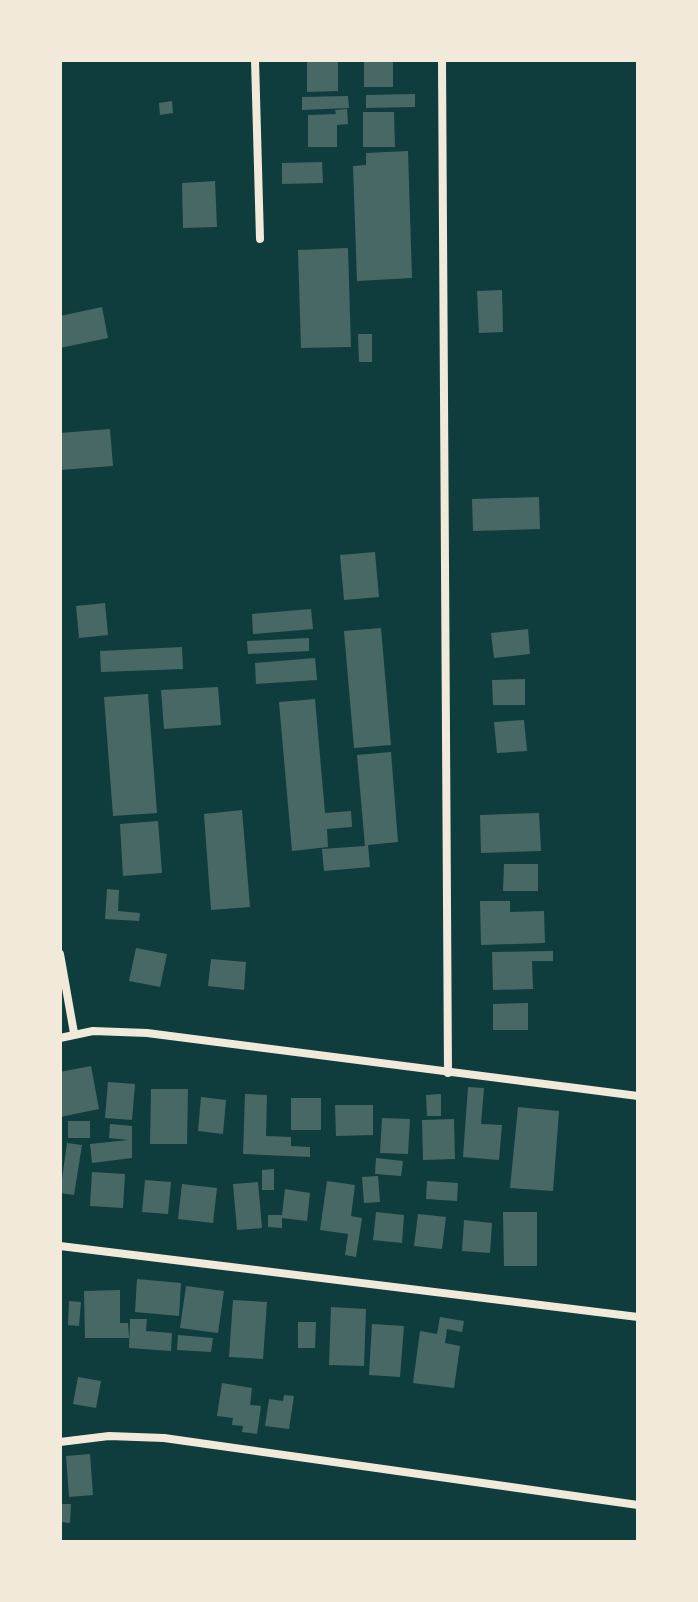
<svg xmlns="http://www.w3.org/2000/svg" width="698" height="1602" font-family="Jost,sans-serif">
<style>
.building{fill:#486865}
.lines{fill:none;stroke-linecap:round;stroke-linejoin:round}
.minor{stroke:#f1e9da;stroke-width:8}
</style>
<rect width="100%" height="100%" fill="#0f3d3e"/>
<g class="building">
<path d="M307,60H338V91L307,92Z"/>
<rect x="364" y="60" width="29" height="27"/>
<path d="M415,94V107L366,108V95Z"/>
<path d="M348,96L349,108L302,110V97Z"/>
<path d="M172,101L173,113L160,115L159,103Z"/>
<path d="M347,109L348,124L337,125V147H308V115L336,114L335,110Z"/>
<path d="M363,112H394L395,147H363Z"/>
<path d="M408,151L412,278L357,281L353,166L366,165V153Z"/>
<path d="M322,162L323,183L282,184V163Z"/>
<path d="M215,181L217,227L183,228L182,183Z"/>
<path d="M348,248L351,347L301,348L298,250Z"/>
<path d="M502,290L503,332L479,333L477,291Z"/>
<path d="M102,307L108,338L60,348V316Z"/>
<path d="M358,334H372V362H359Z"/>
<path d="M110,429L113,466L60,470V433Z"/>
<path d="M539,497L540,529L473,531L472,499Z"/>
<path d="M375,552L379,597L344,600L340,555Z"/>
<path d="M105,603L108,635L79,638L76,606Z"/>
<path d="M311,609L313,629L253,634L252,614Z"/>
<path d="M381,628L391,745L354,748L344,631Z"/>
<path d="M528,629L530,654L494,658L491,633Z"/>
<path d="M309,638V651L248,654L247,641Z"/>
<path d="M182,647L183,669L101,672L100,651Z"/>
<path d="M315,658L317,680L256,684L255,663Z"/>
<path d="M525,679V705H493L492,680Z"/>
<path d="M218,687L221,725L164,729L161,690Z"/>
<path d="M148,694L157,813L113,816L104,697Z"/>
<path d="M315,699L325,813L351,811L352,827L327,829L328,847L292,851L279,702Z"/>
<path d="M524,720L527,751L497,753L494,722Z"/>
<path d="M391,752L398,842L368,845L370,867L324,871L322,849L365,846L357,755Z"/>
<path d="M242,810L250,907L211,910L204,814Z"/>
<path d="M539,813L541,851L481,853L480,815Z"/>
<path d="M158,821L162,873L123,876L120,824Z"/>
<path d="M504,864H538V891H503Z"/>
<path d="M107,889L119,890L118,911L140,913L139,921L105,919Z"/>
<path d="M480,901H510V912L544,911L545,943L481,945Z"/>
<path d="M136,948L167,954L160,987L129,981Z"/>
<path d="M553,951V961H532L533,989L493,990L492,952Z"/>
<path d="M211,959L246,962L244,990L208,986Z"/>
<path d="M528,1003V1030H493V1004Z"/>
<path d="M91,1066L99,1109L60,1117V1072Z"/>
<path d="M108,1082L135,1084L132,1120L105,1118Z"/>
<path d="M468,1087L484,1088L481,1124L502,1125L499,1160L463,1157Z"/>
<path d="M151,1089H188L187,1144H150Z"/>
<path d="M245,1094L267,1095L266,1136L291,1137V1146L310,1147V1157L243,1154Z"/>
<path d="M441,1094V1116H427L426,1095Z"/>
<path d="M201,1097L226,1100L223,1134L198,1131Z"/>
<rect x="291" y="1098" width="30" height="32"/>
<path d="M335,1105H373V1135L336,1136Z"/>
<path d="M518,1107L559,1111L553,1191L510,1188Z"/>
<path d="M382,1118L410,1119L408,1154L380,1153Z"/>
<path d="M454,1119L455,1159L423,1160L422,1120Z"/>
<rect x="68" y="1121" width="22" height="17"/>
<path d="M110,1124L132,1126V1158L92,1163L90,1144L128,1140L109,1138Z"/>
<path d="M67,1143L82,1145L74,1195L60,1193Z"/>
<path d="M376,1158L403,1161L401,1176L375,1174Z"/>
<path d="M274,1169V1190H262V1170Z"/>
<path d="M92,1172L125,1174L123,1208L90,1206Z"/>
<path d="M378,1176L380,1202L364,1203L362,1177Z"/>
<path d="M145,1180L171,1182L168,1214L142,1212Z"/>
<path d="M327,1181L355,1185L351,1216L362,1218L356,1257L345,1255L348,1234L320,1230Z"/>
<path d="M427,1181L458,1183L457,1201L426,1199Z"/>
<path d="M258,1182L262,1228L237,1230L233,1184Z"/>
<path d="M182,1184L217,1188L213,1223L178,1219Z"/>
<path d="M285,1189L310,1193L307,1221L282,1218V1228L268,1227V1215H282Z"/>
<path d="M376,1212L404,1215L402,1243L373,1240Z"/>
<path d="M503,1212H537V1266H504Z"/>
<path d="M418,1214L446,1217L442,1249L414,1246Z"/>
<path d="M464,1220L492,1223L490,1253L462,1251Z"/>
<path d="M137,1279L181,1283L179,1316L135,1312Z"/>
<path d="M186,1286L224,1291L218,1333L180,1328Z"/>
<path d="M120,1290V1323H128L129,1338H85L84,1291Z"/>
<path d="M233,1300L267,1302L263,1359L229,1357Z"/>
<path d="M69,1301L81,1302L79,1326L68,1325Z"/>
<path d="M331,1307L366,1309L364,1366L329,1365Z"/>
<path d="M440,1317L464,1321L462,1332L447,1329L445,1343L460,1346L454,1388L413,1383L420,1331L437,1334Z"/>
<path d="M130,1319H147L146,1331L172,1333L171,1351L129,1348Z"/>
<path d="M298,1322H316L315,1348H298Z"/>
<path d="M372,1324L404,1326L400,1377L369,1375Z"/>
<path d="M178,1335L213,1338L211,1352L177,1350Z"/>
<path d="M78,1377L101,1381L96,1408L73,1404Z"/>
<path d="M222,1383L252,1388L250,1405L261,1406L257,1434L242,1432L243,1426L232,1425L233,1418L217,1416Z"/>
<path d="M284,1395L294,1396L289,1429L265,1426L269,1399L283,1401Z"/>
<path d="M90,1454L93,1495L69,1497L66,1456Z"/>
<path d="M60,1504H71L70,1523L60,1522Z"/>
</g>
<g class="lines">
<g class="minor">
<path d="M255,60L260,239"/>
<path d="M442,60L448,1073"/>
<path d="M60,954L74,1033"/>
<path d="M60,1038L93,1031L147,1033L638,1096"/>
<path d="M60,1246L638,1317"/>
<path d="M60,1442L109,1436L164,1438L638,1505"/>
</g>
</g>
<rect width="698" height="1602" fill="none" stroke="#f1e9da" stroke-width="124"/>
</svg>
